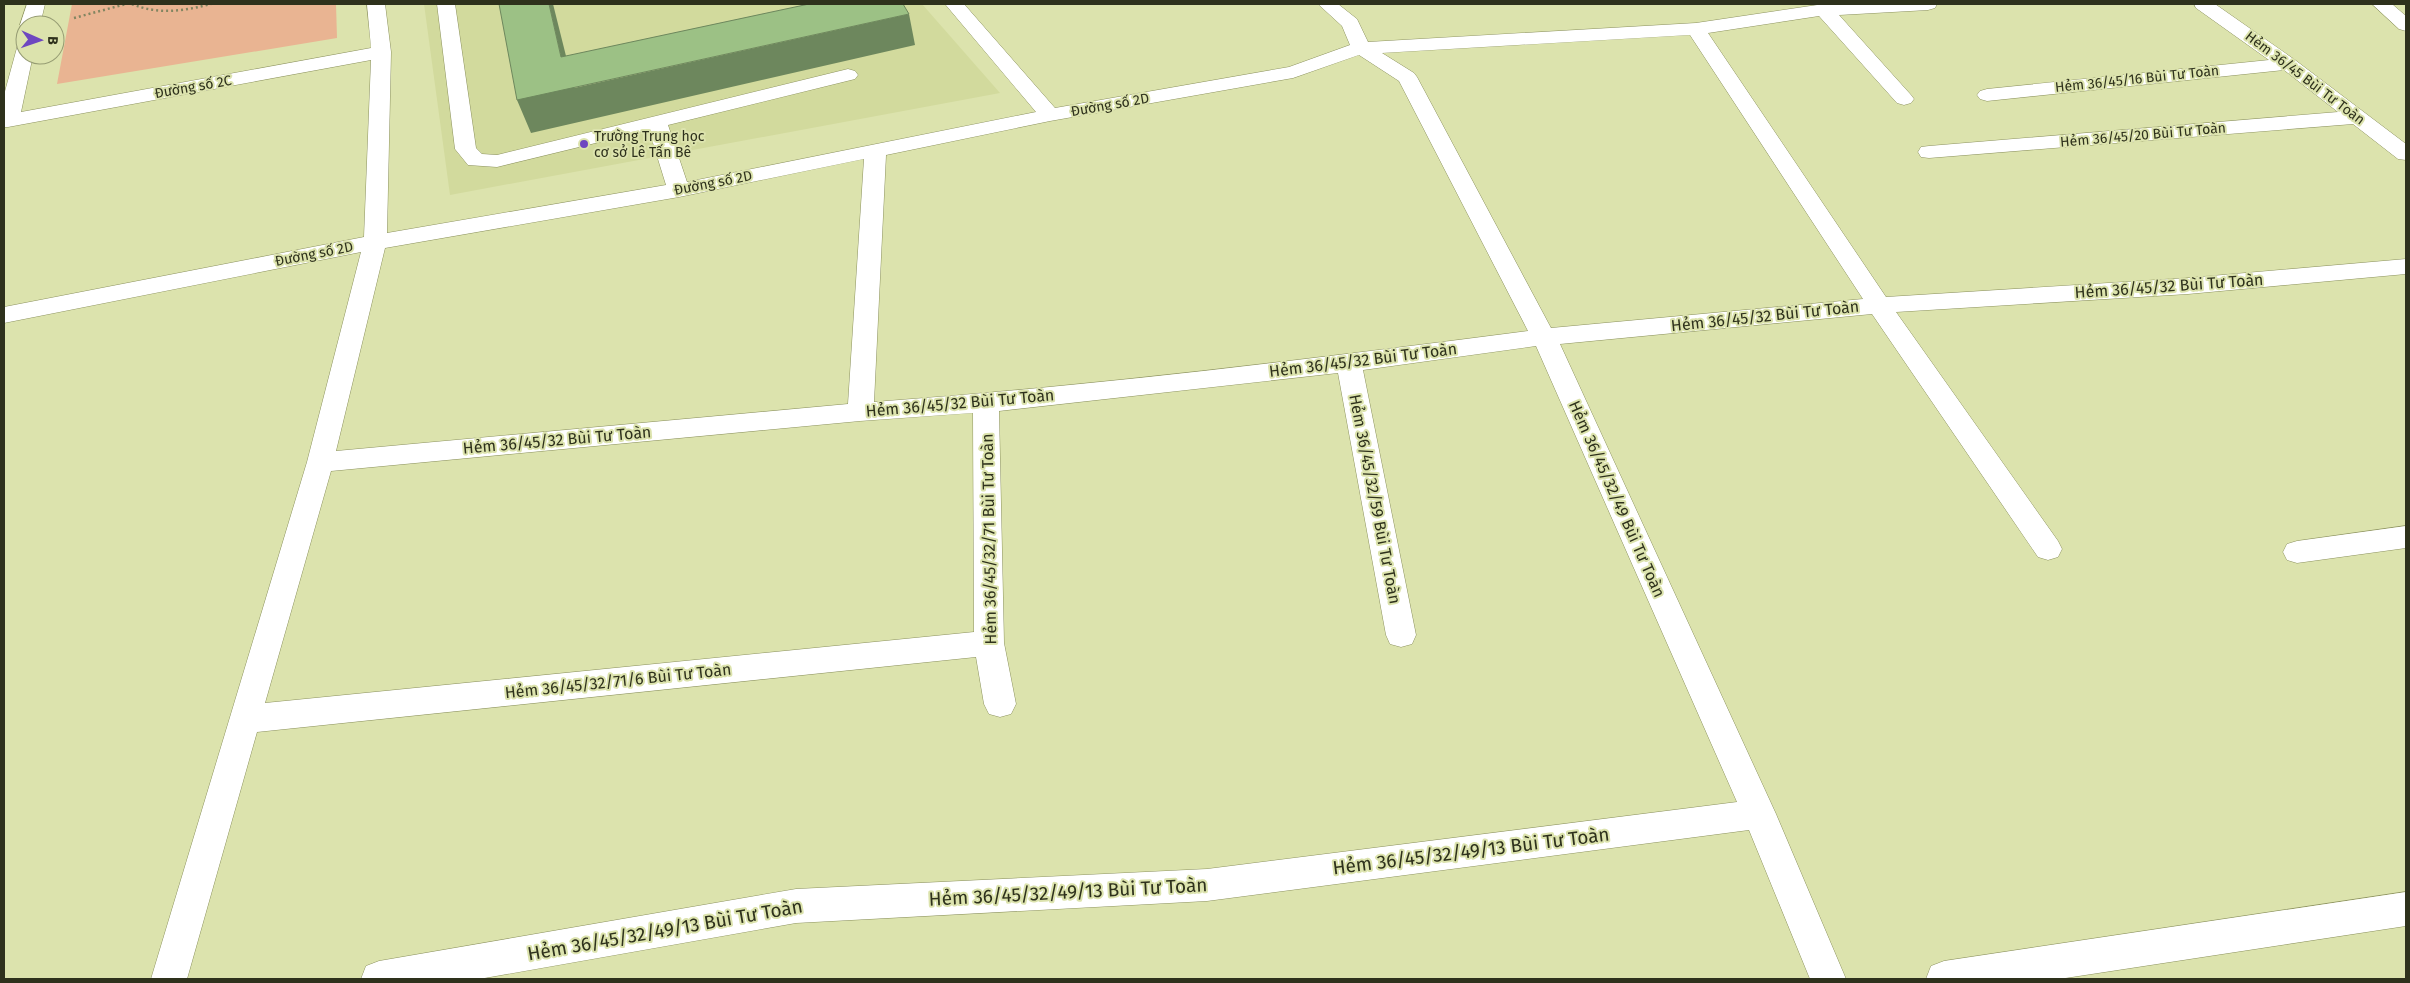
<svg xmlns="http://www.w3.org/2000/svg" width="2410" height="983" font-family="'Fira Sans',sans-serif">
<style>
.built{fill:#d2da9d}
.green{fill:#e9b492}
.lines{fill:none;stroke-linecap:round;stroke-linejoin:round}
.minor-casing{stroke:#8c925f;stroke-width:1}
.path{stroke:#818561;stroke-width:2.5;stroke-dasharray:2 3;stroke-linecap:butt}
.minor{fill:#fff;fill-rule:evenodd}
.shaded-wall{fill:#6d875d}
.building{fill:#9cc185;stroke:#6d875d}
.poi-dot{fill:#6e47c0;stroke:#dce3ad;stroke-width:2}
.labels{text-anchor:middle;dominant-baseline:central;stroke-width:4;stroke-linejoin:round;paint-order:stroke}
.far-street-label{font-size:14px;fill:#2e311c;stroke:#dce3ad}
.far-poi-label{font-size:14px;fill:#2e311c;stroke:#dce3ad;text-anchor:start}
.street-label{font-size:16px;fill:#2e311c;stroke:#dce3ad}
.near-street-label{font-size:19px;fill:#2e311c;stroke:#dce3ad}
</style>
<rect width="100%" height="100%" fill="#dce3ad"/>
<path class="built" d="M424,4H922L1000,93L450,195Z"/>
<path class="green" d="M72,4H336L337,38L57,84Z"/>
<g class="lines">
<defs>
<g id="minor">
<path d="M27,4H45L40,25H25V29L20,25Z"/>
<path d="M367,4H385L391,52L387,233L666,185L649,130L497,167L468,165L455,149L437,4H455L476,148L482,154L497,155L848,69L855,71L858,75L855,79L668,125L687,182L1036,112L945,4H964L1055,108L1289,67L1350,45L1342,26L1318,4H1338L1357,19L1368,42L1696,23L1824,4H1937L1935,8L1928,10L1839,15L1911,95L1914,99L1911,103L1904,105L1897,103L1819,16L1708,33L1886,297L2188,278L2406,259V274L2188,294L1896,312L2058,541L2062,549L2058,557L2048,560L2038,557L1872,314L1560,344L1776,814L1846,979H1810L1749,830L1207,901L796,923L479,979H361L366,966L379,961L796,889L1207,869L1737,802L1536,346L1363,370L1416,635L1412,644L1401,647L1390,644L1386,635L1338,373L999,411L1004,643L1016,704L1011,714L1000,717L989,714L984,704L976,657L257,732L187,979H151L307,462L361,252L4,323V307L364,237L371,60L8,127H4V95L18,44L25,42V55H33L21,112L371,48ZM1690,35L1863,299L1551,328L1417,77L1414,73L1382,53ZM1359,55L1399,81L1528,331C1311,359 1093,386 874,402L886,155L1050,121L1293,78ZM864,159L848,404L336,451L385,248L679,197ZM973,413L974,632L265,703L331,471L860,421Z"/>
<path d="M2194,4H2215L2295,60L2406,144V160L2398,159L2353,124L1929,158L1921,157L1918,152L1921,147L1929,146L2338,112L2284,70L1987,101L1980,99L1977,95L1980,91L1987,89L2269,60L2196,8Z"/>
<path d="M2372,4H2392L2406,16V31L2399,29Z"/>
<path d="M2406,526V548L2297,563L2287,560L2283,552L2287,544L2297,541Z"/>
<path d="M2406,892V926L2059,979H1926L1931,966L1944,961Z"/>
</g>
</defs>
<use href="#minor" class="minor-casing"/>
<g class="path">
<path d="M132,4C158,15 184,11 211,4"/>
<path d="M74,18L126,4"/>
</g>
<use href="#minor" class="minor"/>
</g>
<path class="shaded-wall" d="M549,4H553L574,88L909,14L915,45L531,133L517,100L561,57Z"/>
<path class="building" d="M499,4H549L561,57L809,4H903L909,14L517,100Z"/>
<circle class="poi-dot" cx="584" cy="144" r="5"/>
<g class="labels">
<g class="far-street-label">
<text transform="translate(2305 78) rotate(37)">Hẻm 36/45 Bùi Tư Toàn</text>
<text transform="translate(2137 79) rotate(-6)">Hẻm 36/45/16 Bùi Tư Toàn</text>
<text transform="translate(193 87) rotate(-10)">Đường số 2C</text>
<text transform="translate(1110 105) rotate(-10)">Đường số 2D</text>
<text transform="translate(2143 135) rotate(-5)">Hẻm 36/45/20 Bùi Tư Toàn</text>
<text transform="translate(713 183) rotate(-11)">Đường số 2D</text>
<text transform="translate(314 254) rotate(-11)">Đường số 2D</text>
</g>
<g class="far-poi-label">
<text x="594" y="136">Trường Trung học<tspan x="594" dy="16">cơ sở Lê Tấn Bê</tspan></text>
</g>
<g class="street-label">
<text transform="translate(2169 286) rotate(-4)">Hẻm 36/45/32 Bùi Tư Toàn</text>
<text transform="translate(1765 316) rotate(-6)">Hẻm 36/45/32 Bùi Tư Toàn</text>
<text transform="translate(1363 360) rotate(-7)">Hẻm 36/45/32 Bùi Tư Toàn</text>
<text transform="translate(960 403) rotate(-5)">Hẻm 36/45/32 Bùi Tư Toàn</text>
<text transform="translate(557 440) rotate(-5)">Hẻm 36/45/32 Bùi Tư Toàn</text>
<text transform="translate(1375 499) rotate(79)">Hẻm 36/45/32/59 Bùi Tư Toàn</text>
<text transform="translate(1617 499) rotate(66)">Hẻm 36/45/32/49 Bùi Tư Toàn</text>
<text transform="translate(989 539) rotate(-91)">Hẻm 36/45/32/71 Bùi Tư Toàn</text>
<text transform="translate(618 681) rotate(-6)">Hẻm 36/45/32/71/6 Bùi Tư Toàn</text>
</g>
<g class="near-street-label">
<text transform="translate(1471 851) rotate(-7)">Hẻm 36/45/32/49/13 Bùi Tư Toàn</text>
<text transform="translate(1068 892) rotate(-3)">Hẻm 36/45/32/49/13 Bùi Tư Toàn</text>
<text transform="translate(665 930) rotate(-10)">Hẻm 36/45/32/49/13 Bùi Tư Toàn</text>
</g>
</g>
<rect width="2410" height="983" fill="none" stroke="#2e311c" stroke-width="10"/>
<g transform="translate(40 40) rotate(92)"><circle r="24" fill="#dce3ad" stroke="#969c73"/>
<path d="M0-4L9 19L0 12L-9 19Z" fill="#6e47c0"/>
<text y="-8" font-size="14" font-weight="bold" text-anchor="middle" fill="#2e311c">B</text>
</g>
</svg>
